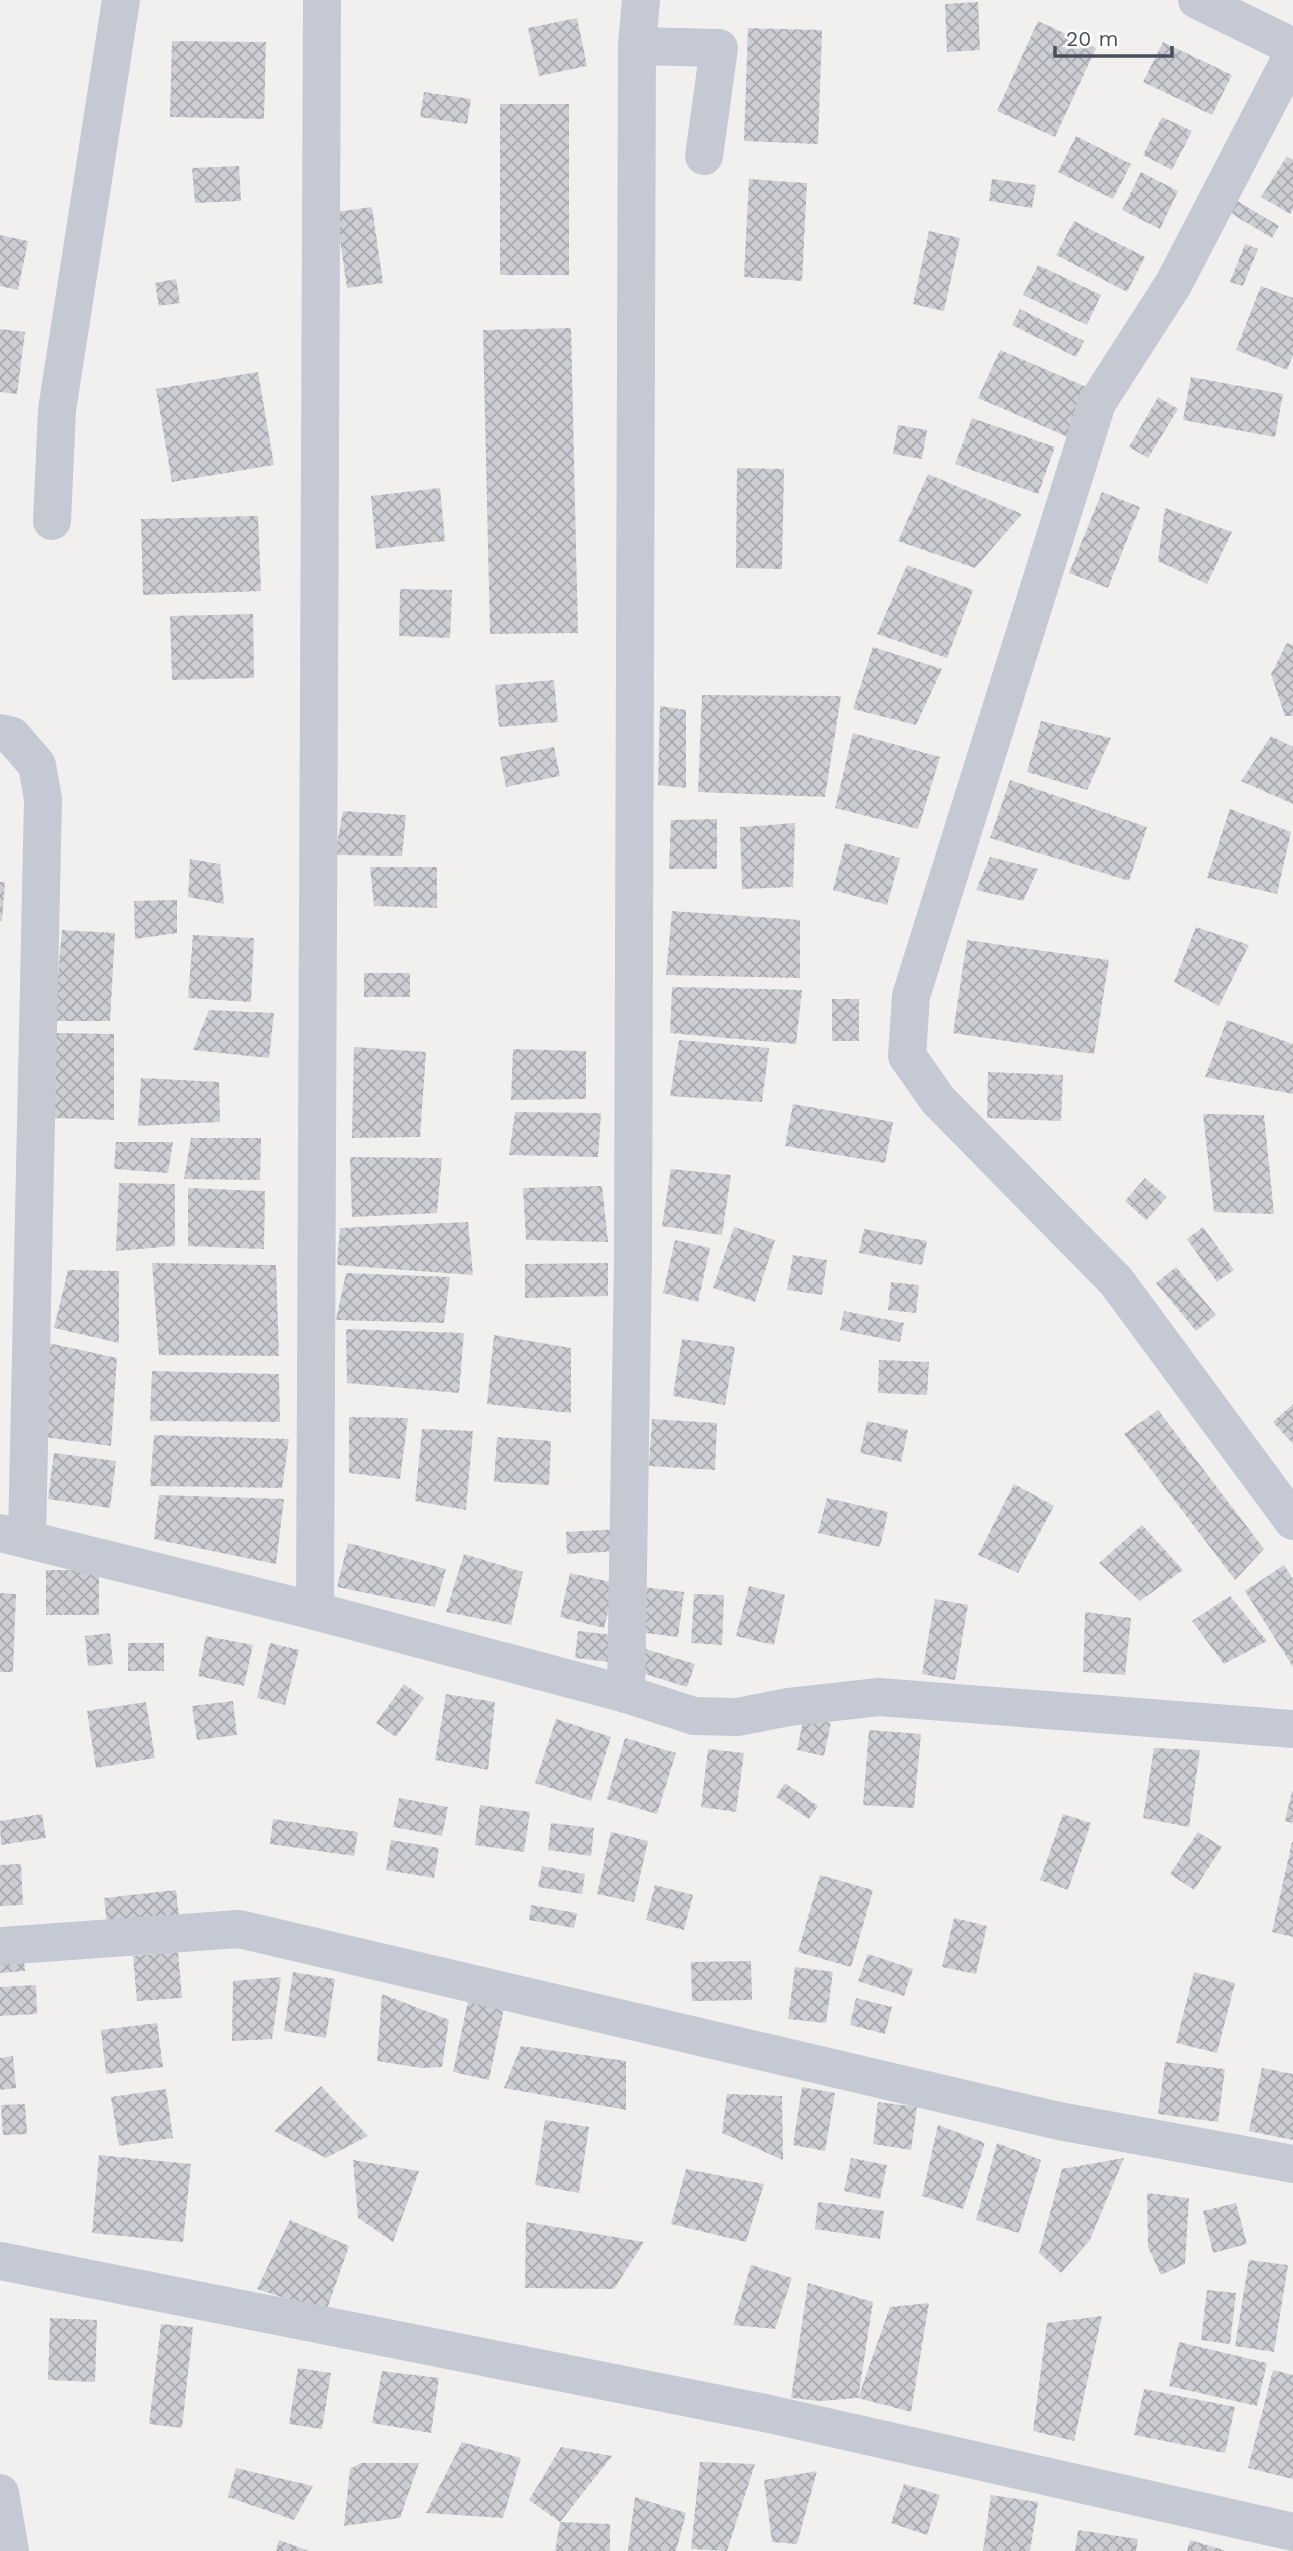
<svg xmlns="http://www.w3.org/2000/svg" width="1293" height="2551" font-family="'Work Sans',sans-serif">
<style>
.building{fill:url(#building-cross-hatch)}
.lines{fill:none;stroke-linecap:round;stroke-linejoin:round}
.minor{stroke:#c4c9d3;stroke-width:38}
</style>
<defs>
<pattern id="building-cross-hatch" width="8" height="8" patternUnits="userSpaceOnUse" patternTransform="scale(1.75)"><rect width="8" height="8" fill="#cdced4"/><path d="M0 0l8 8M0 8l8-8" fill="none" stroke="#a8aaaf"/></pattern>
</defs>
<rect width="100%" height="100%" fill="#f2f0ef"/>
<g class="building">
<path d="M978,2L980,50L947,52L945,4Z"/>
<path d="M577,18L587,66L539,76L528,28Z"/>
<path d="M1038,21L1096,48L1055,137L997,111Z"/>
<path d="M748,28L822,30L818,144L744,141Z"/>
<path d="M172,41L266,42L264,119L170,117Z"/>
<path d="M1163,42L1232,75L1212,115L1143,82Z"/>
<path d="M424,92L471,99L467,124L420,117Z"/>
<rect x="500" y="104" width="69" height="171"/>
<path d="M1162,117L1192,131L1172,170L1143,155Z"/>
<path d="M1076,136L1131,164L1113,199L1058,172Z"/>
<path d="M1287,156L1293,160V209L1290,214L1261,197Z"/>
<path d="M239,166L241,201L195,203L192,168Z"/>
<path d="M1141,172L1178,191L1160,229L1122,210Z"/>
<path d="M749,179L807,183L802,281L744,277Z"/>
<path d="M992,179L1036,185L1032,208L989,201Z"/>
<path d="M1234,199L1279,226L1272,238L1227,211Z"/>
<path d="M372,207L383,283L347,288L336,212Z"/>
<path d="M1074,221L1145,257L1127,292L1056,255Z"/>
<path d="M929,231L960,238L944,311L913,304Z"/>
<path d="M0,235L28,241L18,290L0,286Z"/>
<path d="M1245,244L1258,249L1243,286L1230,282Z"/>
<path d="M1038,265L1101,295L1087,325L1023,295Z"/>
<path d="M176,279L180,303L159,306L155,283Z"/>
<path d="M1261,286L1293,298V355L1287,370L1236,350Z"/>
<path d="M1020,309L1084,341L1076,357L1012,325Z"/>
<path d="M571,328L578,633L490,634L483,330Z"/>
<path d="M0,329L25,332L17,394L0,392Z"/>
<path d="M1000,350L1089,388L1068,437L978,398Z"/>
<path d="M258,372L274,465L172,482L156,389Z"/>
<path d="M1191,377L1283,394L1275,437L1183,420Z"/>
<path d="M1158,397L1178,409L1148,458L1129,447Z"/>
<path d="M972,418L1055,447L1038,494L955,464Z"/>
<path d="M898,425L927,430L922,459L893,454Z"/>
<path d="M737,468L784,469L782,569L736,568Z"/>
<path d="M928,474L1022,514L975,568L898,541Z"/>
<path d="M440,488L445,541L376,549L371,496Z"/>
<path d="M1102,492L1140,507L1108,588L1069,573Z"/>
<path d="M1165,508L1232,532L1207,584L1158,561Z"/>
<path d="M258,516L261,591L143,595L141,519Z"/>
<path d="M907,565L973,590L947,658L877,634Z"/>
<path d="M400,589L452,590L450,638L399,636Z"/>
<path d="M253,614L254,678L172,680L170,616Z"/>
<path d="M1287,643L1293,645V716H1285L1271,674Z"/>
<path d="M873,647L942,669L916,725L853,709Z"/>
<path d="M554,680L558,722L499,727L495,685Z"/>
<path d="M702,695L841,696L825,797L698,792Z"/>
<path d="M660,706L686,710V788L658,785Z"/>
<path d="M1041,721L1111,738L1087,790L1027,772Z"/>
<path d="M853,733L940,757L918,829L835,808Z"/>
<path d="M1271,736L1293,747V804L1241,781Z"/>
<path d="M554,747L560,776L506,787L500,757Z"/>
<path d="M1010,780L1147,827L1129,881L990,838Z"/>
<path d="M1230,809L1291,832L1277,894L1207,878Z"/>
<path d="M343,811L406,815L402,856L335,855Z"/>
<path d="M717,819V869H669L671,820Z"/>
<path d="M795,823L793,887L742,889L740,827Z"/>
<path d="M845,843L900,858L887,905L833,890Z"/>
<path d="M990,857L1038,869L1023,901L976,890Z"/>
<path d="M190,859L220,864L224,904L188,897Z"/>
<path d="M370,867H437V908L374,906Z"/>
<path d="M0,882H5L2,921H0Z"/>
<path d="M177,900V933L135,939L134,901Z"/>
<path d="M672,911L800,920V978L666,975Z"/>
<path d="M1196,927L1249,945L1219,1006L1174,982Z"/>
<path d="M62,930L115,933L110,1021H54Z"/>
<path d="M193,935L254,938L251,1002L188,998Z"/>
<path d="M967,940L1109,960L1094,1054L953,1033Z"/>
<rect x="364" y="973" width="46" height="24"/>
<path d="M672,987L802,990L796,1044L670,1033Z"/>
<rect x="832" y="999" width="27" height="42"/>
<path d="M209,1010L274,1013L269,1058L193,1050Z"/>
<path d="M1227,1020L1293,1044V1094L1205,1077Z"/>
<path d="M54,1033L114,1034V1120L52,1118Z"/>
<path d="M679,1040L769,1048L762,1102L670,1096Z"/>
<path d="M354,1047L426,1052L420,1137L352,1138Z"/>
<path d="M513,1049L586,1051V1099L511,1100Z"/>
<path d="M988,1072L1063,1075L1061,1121L987,1118Z"/>
<path d="M141,1078L219,1082L220,1122L138,1126Z"/>
<path d="M793,1104L893,1122L885,1163L785,1146Z"/>
<path d="M515,1112L601,1113L598,1157L509,1155Z"/>
<path d="M1203,1114L1264,1115L1274,1214L1214,1212Z"/>
<path d="M191,1138H261L260,1180L184,1179Z"/>
<path d="M116,1142H173L168,1173L114,1169Z"/>
<path d="M350,1157L442,1158L437,1213L352,1217Z"/>
<path d="M671,1169L731,1175L722,1235L662,1226Z"/>
<path d="M1145,1178L1167,1197L1146,1220L1125,1201Z"/>
<path d="M119,1183L175,1184V1246L116,1251Z"/>
<path d="M602,1186L608,1242L526,1240L523,1188Z"/>
<path d="M188,1188L265,1191L264,1249L188,1246Z"/>
<path d="M468,1222L473,1275L337,1265L340,1228Z"/>
<path d="M734,1227L775,1240L755,1302L713,1288Z"/>
<path d="M1203,1227L1234,1270L1217,1282L1187,1239Z"/>
<path d="M864,1229L927,1241L922,1265L859,1253Z"/>
<path d="M675,1240L710,1248L698,1302L663,1293Z"/>
<path d="M793,1255L827,1260L822,1295L787,1290Z"/>
<path d="M152,1263L276,1265L279,1356L159,1355Z"/>
<path d="M608,1263V1296L525,1298V1264Z"/>
<path d="M1176,1267L1216,1315L1196,1331L1156,1283Z"/>
<path d="M68,1270L119,1271V1343L54,1328Z"/>
<path d="M346,1273L450,1277L444,1323L336,1320Z"/>
<path d="M891,1282L919,1285L916,1313L888,1310Z"/>
<path d="M844,1311L904,1323L900,1342L840,1330Z"/>
<path d="M346,1329L464,1333L459,1393L347,1383Z"/>
<path d="M494,1335L571,1348V1413L487,1404Z"/>
<path d="M682,1339L735,1347L725,1405L673,1396Z"/>
<path d="M44,1342L117,1358L111,1446L43,1437Z"/>
<path d="M879,1360L929,1362L927,1395L878,1393Z"/>
<path d="M152,1371L279,1374L280,1422L150,1421Z"/>
<path d="M1293,1404V1444L1273,1422Z"/>
<path d="M1158,1410L1264,1549L1235,1580L1124,1434Z"/>
<path d="M349,1417L408,1418L400,1479L349,1473Z"/>
<path d="M652,1419L717,1423L715,1470L649,1466Z"/>
<path d="M867,1421L908,1430L901,1462L860,1453Z"/>
<path d="M422,1429L473,1431L466,1510L415,1501Z"/>
<path d="M154,1435L289,1439L282,1488L150,1486Z"/>
<path d="M497,1437L551,1441L549,1485L494,1482Z"/>
<path d="M54,1453L116,1461L110,1508L48,1499Z"/>
<path d="M1014,1484L1054,1506L1018,1573L978,1555Z"/>
<path d="M159,1495L284,1499L276,1564L154,1539Z"/>
<path d="M827,1498L888,1512L880,1547L818,1533Z"/>
<path d="M1142,1525L1183,1570L1140,1601L1099,1563Z"/>
<path d="M621,1529L622,1551L567,1554L566,1532Z"/>
<path d="M348,1543L446,1569L435,1607L337,1587Z"/>
<path d="M464,1554L523,1572L511,1625L446,1612Z"/>
<path d="M1284,1565L1293,1579V1667L1245,1591Z"/>
<rect x="46" y="1570" width="53" height="45"/>
<path d="M570,1573L615,1583L604,1628L560,1617Z"/>
<path d="M635,1586L684,1592L678,1637L629,1631Z"/>
<path d="M749,1586L785,1595L774,1645L736,1636Z"/>
<path d="M0,1593L16,1594L13,1672H0Z"/>
<path d="M694,1594L724,1595L722,1645L691,1643Z"/>
<path d="M1230,1596L1267,1641L1224,1664L1192,1621Z"/>
<path d="M935,1599L968,1605L955,1680L922,1674Z"/>
<path d="M1085,1612L1131,1618L1125,1675L1083,1672Z"/>
<path d="M578,1631L622,1636L618,1663L575,1658Z"/>
<path d="M110,1633L113,1664L88,1666L85,1636Z"/>
<path d="M206,1636L253,1645L244,1686L198,1676Z"/>
<rect x="128" y="1643" width="36" height="28"/>
<path d="M270,1643L299,1650L285,1705L257,1698Z"/>
<path d="M639,1647L695,1664L687,1687L632,1670Z"/>
<path d="M404,1684L424,1698L396,1737L376,1723Z"/>
<path d="M446,1694L495,1702L488,1770L435,1760Z"/>
<path d="M233,1701L237,1735L197,1740L192,1706Z"/>
<path d="M146,1702L155,1758L96,1768L87,1711Z"/>
<path d="M804,1717L831,1723L824,1756L797,1750Z"/>
<path d="M556,1719L611,1737L591,1801L535,1783Z"/>
<path d="M869,1730L921,1734L914,1808L863,1805Z"/>
<path d="M625,1738L676,1753L657,1814L607,1799Z"/>
<path d="M1154,1748L1200,1750L1189,1827L1143,1818Z"/>
<path d="M708,1749L744,1753L736,1812L701,1807Z"/>
<path d="M785,1783L818,1806L809,1819L776,1797Z"/>
<path d="M1292,1791L1293,1792V1823L1285,1821Z"/>
<path d="M399,1798L448,1807L442,1836L393,1827Z"/>
<path d="M480,1805L530,1812L524,1852L475,1845Z"/>
<path d="M42,1814L46,1838L1,1845L0,1821Z"/>
<path d="M1063,1814L1091,1823L1068,1890L1040,1880Z"/>
<path d="M273,1819L358,1832L354,1856L270,1844Z"/>
<path d="M551,1823L594,1828L591,1856L548,1850Z"/>
<path d="M611,1832L648,1841L634,1902L597,1894Z"/>
<path d="M1198,1832L1222,1847L1194,1890L1170,1874Z"/>
<path d="M391,1840L439,1848L434,1878L386,1870Z"/>
<path d="M1292,1842H1293V1937L1272,1932Z"/>
<path d="M21,1864L23,1905L0,1906V1865Z"/>
<path d="M542,1866L585,1874L582,1894L538,1887Z"/>
<path d="M820,1875L873,1890L851,1967L798,1952Z"/>
<path d="M655,1885L693,1895L684,1930L646,1920Z"/>
<path d="M176,1890L180,1927L108,1934L104,1898Z"/>
<path d="M531,1905L577,1913L574,1928L529,1920Z"/>
<path d="M954,1918L987,1926L976,1974L942,1967Z"/>
<path d="M23,1949L25,1971L0,1973V1950Z"/>
<path d="M178,1952L182,1998L137,2001L133,1956Z"/>
<path d="M868,1954L913,1969L904,1996L858,1981Z"/>
<path d="M751,1961L752,2000L692,2001L691,1962Z"/>
<path d="M795,1967L833,1972L826,2023L788,2019Z"/>
<path d="M293,1972L335,1979L326,2038L284,2031Z"/>
<path d="M1194,1972L1235,1983L1217,2053L1176,2043Z"/>
<path d="M281,1977L272,2039L232,2041L233,1981Z"/>
<path d="M36,1985L37,2014L0,2016V1987Z"/>
<path d="M382,1994L449,2020L442,2067L422,2068L377,2061Z"/>
<path d="M856,1998L892,2007L885,2034L850,2025Z"/>
<path d="M468,2001L504,2008L489,2080L453,2072Z"/>
<path d="M157,2023L163,2067L106,2074L101,2030Z"/>
<path d="M521,2046L626,2061V2110L504,2088Z"/>
<path d="M13,2056L16,2088L0,2090V2058Z"/>
<path d="M1165,2062L1225,2069L1218,2122L1158,2114Z"/>
<path d="M1262,2068L1293,2074V2140L1249,2131Z"/>
<path d="M321,2086L368,2136L326,2158L274,2131Z"/>
<path d="M802,2087L835,2093L825,2151L793,2145Z"/>
<path d="M166,2089L173,2138L119,2146L111,2097Z"/>
<path d="M727,2094L782,2096L783,2160L722,2133Z"/>
<path d="M878,2102L917,2107L911,2150L873,2144Z"/>
<path d="M25,2104L27,2134L3,2135L1,2105Z"/>
<path d="M545,2120L589,2127L579,2193L535,2185Z"/>
<path d="M938,2125L985,2143L963,2209L922,2196Z"/>
<path d="M997,2143L1041,2160L1019,2233L976,2220Z"/>
<path d="M99,2155L191,2164L183,2242L92,2233Z"/>
<path d="M851,2158L887,2165L880,2199L844,2191Z"/>
<path d="M1124,2158L1090,2240L1061,2273L1039,2253L1062,2169Z"/>
<path d="M353,2160L419,2171L393,2242L358,2218Z"/>
<path d="M686,2169L764,2184L746,2242L671,2224Z"/>
<path d="M1147,2193L1189,2198L1185,2264L1161,2275L1148,2247Z"/>
<path d="M818,2202L884,2211L880,2239L815,2229Z"/>
<path d="M1236,2203L1247,2244L1213,2253L1203,2211Z"/>
<path d="M290,2220L349,2246L326,2312L257,2289Z"/>
<path d="M526,2222L644,2242L614,2289L525,2288Z"/>
<path d="M1249,2260L1288,2265L1274,2352L1235,2346Z"/>
<path d="M751,2265L792,2278L775,2329L733,2325Z"/>
<path d="M808,2283L873,2302L858,2398L890,2307L929,2303L911,2412L858,2398L820,2401L791,2398Z"/>
<path d="M1207,2290L1236,2293L1230,2344L1201,2340Z"/>
<path d="M1102,2316L1074,2441L1033,2431L1047,2323Z"/>
<path d="M50,2318L97,2320L95,2382L48,2380Z"/>
<path d="M161,2324L193,2327L182,2428L149,2424Z"/>
<path d="M1179,2342L1267,2363L1257,2406L1169,2386Z"/>
<path d="M298,2368L331,2373L322,2429L289,2424Z"/>
<path d="M1273,2370L1293,2375V2479L1248,2468Z"/>
<path d="M382,2371L439,2378L431,2433L372,2423Z"/>
<path d="M1144,2389L1235,2407L1225,2453L1134,2435Z"/>
<path d="M462,2442L521,2458L503,2518L426,2513Z"/>
<path d="M561,2447L612,2456L560,2522L610,2524V2551H555L560,2522L529,2500Z"/>
<path d="M700,2462L755,2464L727,2551L691,2549Z"/>
<path d="M361,2463H419L400,2518L344,2526L350,2469Z"/>
<path d="M236,2468L313,2486L294,2520L228,2497Z"/>
<path d="M817,2471L797,2544L772,2542L764,2480Z"/>
<path d="M904,2484L940,2495L927,2535L891,2523Z"/>
<path d="M991,2495L1038,2502L1030,2551H983Z"/>
<path d="M635,2497L686,2513L676,2551H628Z"/>
<path d="M1078,2530L1138,2539L1136,2551H1075Z"/>
<path d="M279,2540L309,2551H276Z"/>
<path d="M1190,2540L1224,2550V2551H1187Z"/>
</g>
<g class="lines">
<g class="minor">
<path d="M1197,0L1293,47"/>
<path d="M637,46L719,48L704,156"/>
<path d="M1293,54L1174,283L1097,403L911,996L907,1056L938,1100L1116,1281L1293,1521"/>
<path d="M52,521L57,410L121,0"/>
<path d="M0,733L12,736L37,765L43,799L27,1539"/>
<path d="M0,1533L315,1611L626,1694L694,1716L737,1717L789,1707L879,1697L1293,1729"/>
<path d="M315,1611L322,0"/>
<path d="M626,1694L633,1258L637,46L641,0"/>
<path d="M0,1946L239,1929L1059,2121L1293,2164"/>
<path d="M0,2261L765,2413L1293,2532"/>
<path d="M0,2493L10,2551"/>
</g>
</g>
<path d="M1055 46v10h117v-10" fill="none" stroke="#484f5c" stroke-width="3.5"/>
<text x="1066" y="46" font-size="21" fill="#484f5c" stroke="#ffffff" stroke-width="5" paint-order="stroke">20 m</text>
</svg>
